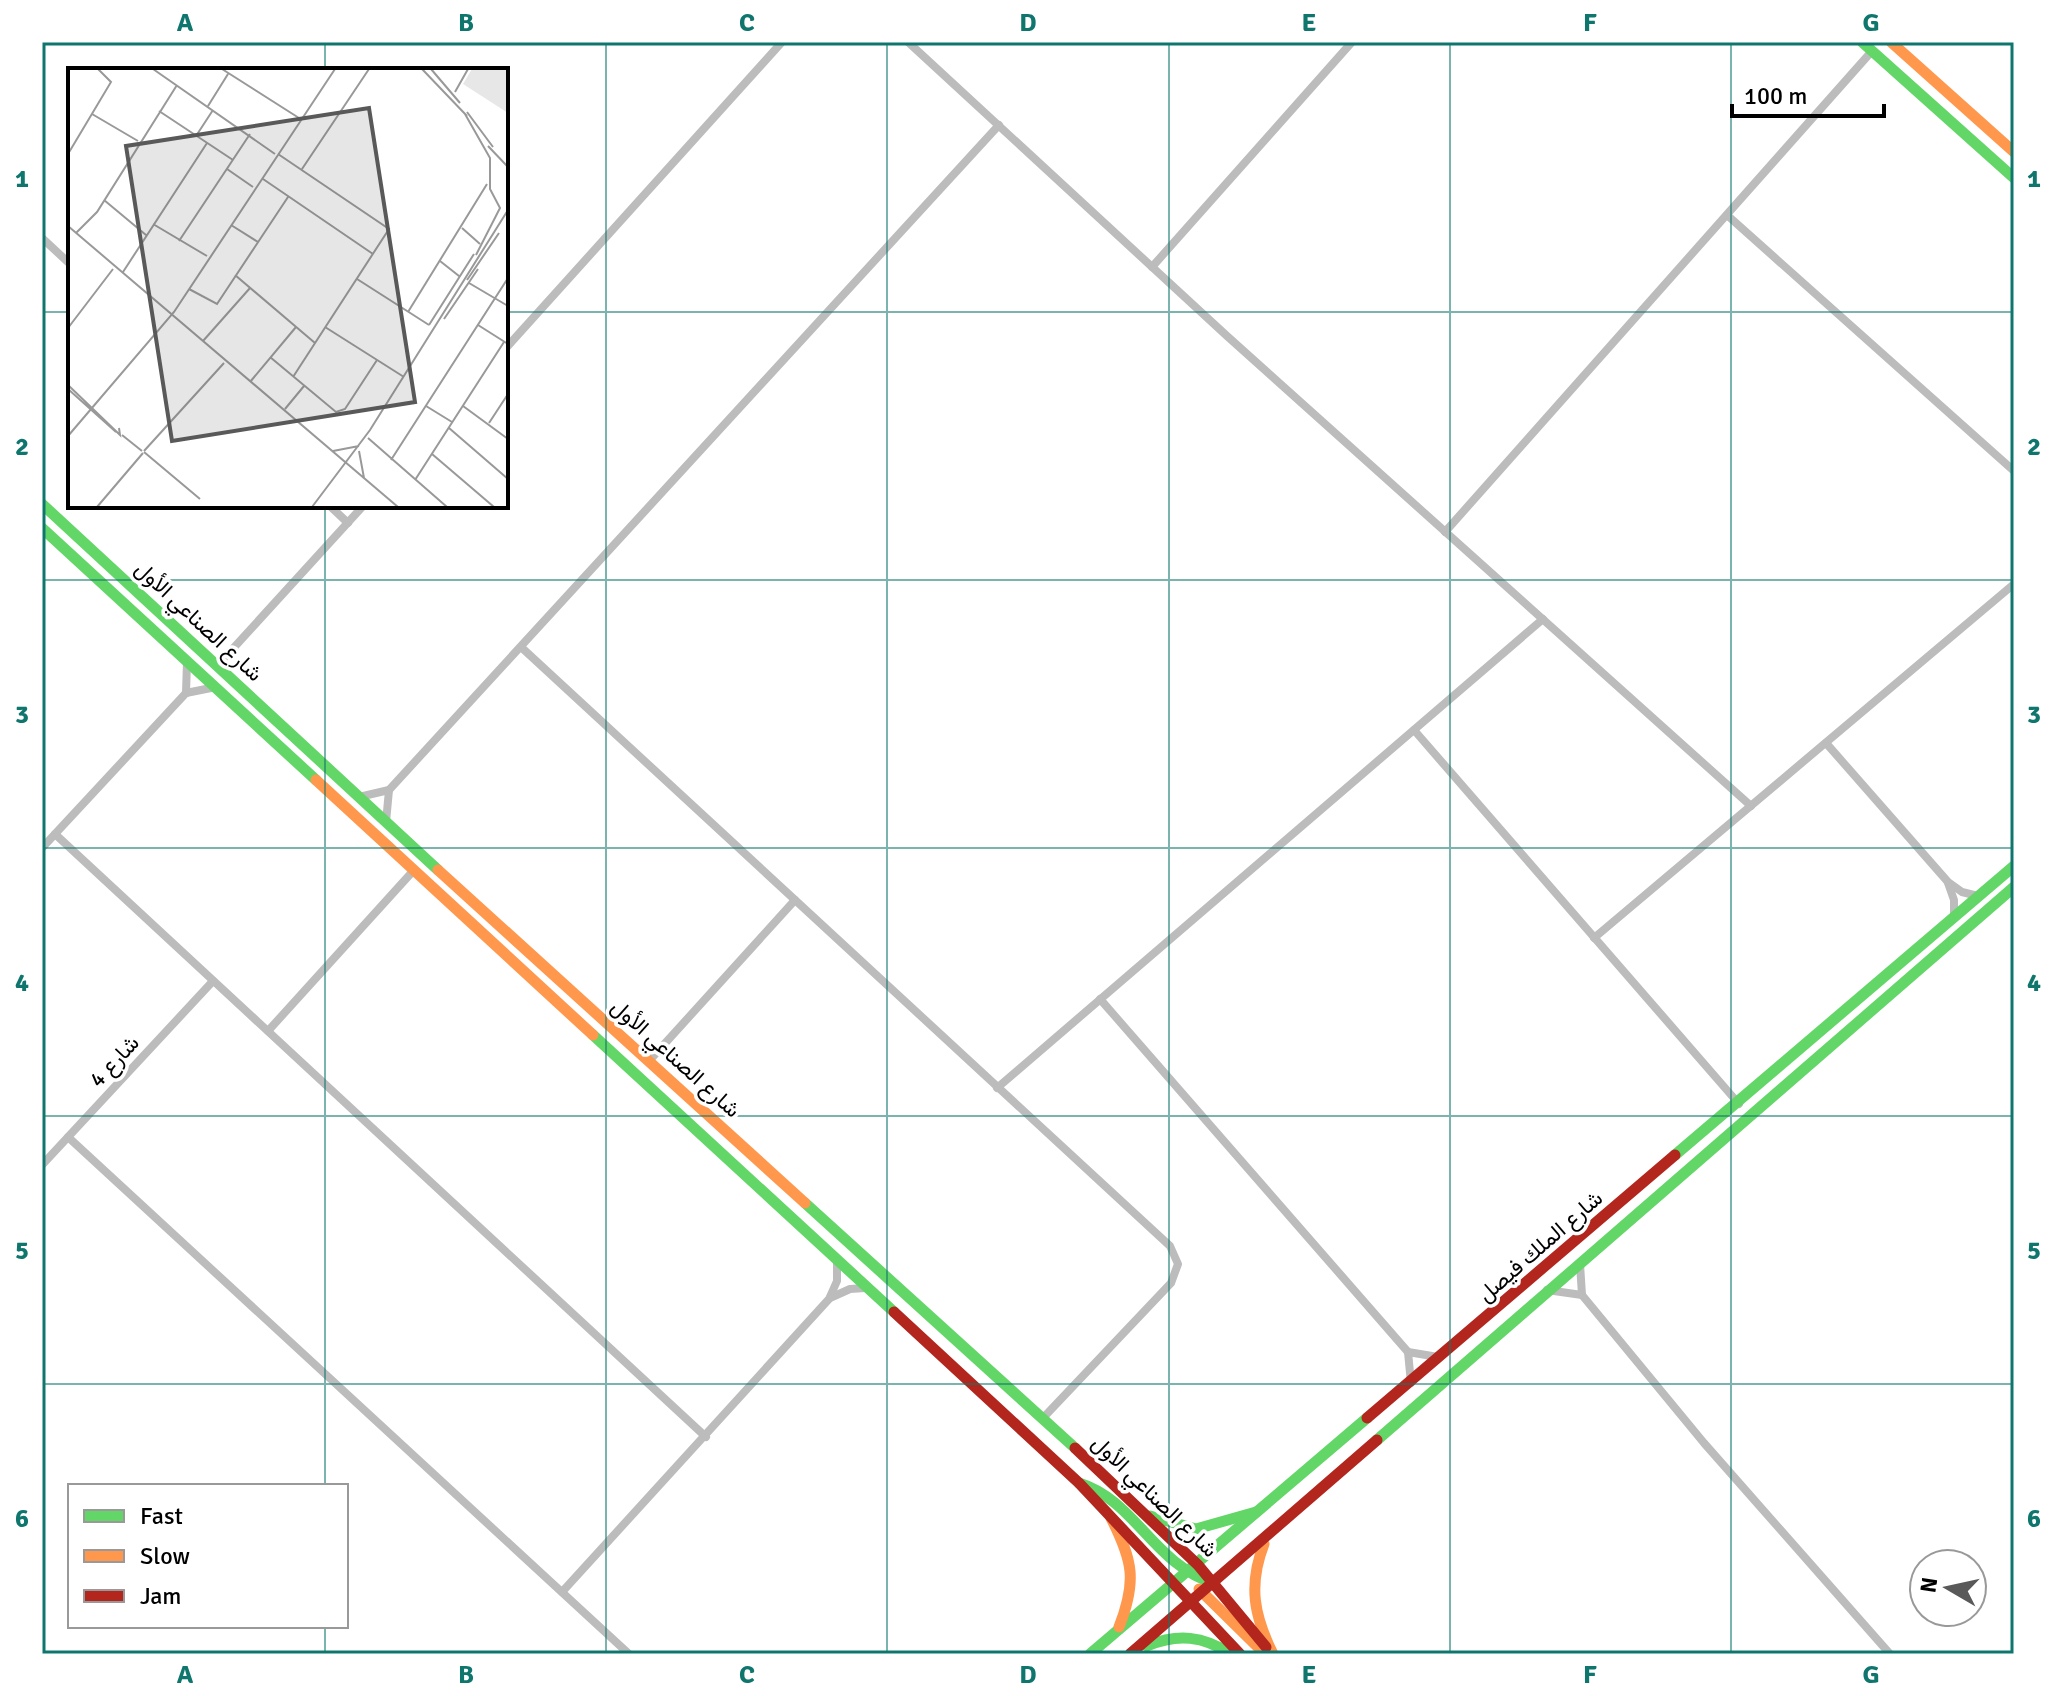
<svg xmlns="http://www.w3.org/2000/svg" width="2056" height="1696" font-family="Signika,Vazirmatn,sans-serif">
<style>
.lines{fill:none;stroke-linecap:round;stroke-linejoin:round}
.street{stroke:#bcbcbc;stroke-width:8}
.fast{stroke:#63d668;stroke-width:11}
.slow{stroke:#ff974d;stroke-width:11}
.jam{stroke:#b3261e;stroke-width:11}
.grid{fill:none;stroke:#0f766e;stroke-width:2;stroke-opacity:0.55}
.labels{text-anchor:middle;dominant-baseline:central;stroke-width:7;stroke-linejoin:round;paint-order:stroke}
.street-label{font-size:22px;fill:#000;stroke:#fff}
.inset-road{fill:none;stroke:#999;stroke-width:2}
.view{fill:#595959;fill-opacity:0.15;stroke:#595959;stroke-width:4}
.inset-edge{fill:none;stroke:#000;stroke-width:4}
.neatline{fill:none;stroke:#0f766e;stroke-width:3}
.grid-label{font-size:26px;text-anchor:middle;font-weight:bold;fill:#0f766e}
</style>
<rect width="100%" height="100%" fill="#fff"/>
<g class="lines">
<g class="street">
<path d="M908,42L1227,336L1751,806"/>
<path d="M1727,215L2014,471"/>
<path d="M42,238L70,264"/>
<path d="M1152,267L1352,42"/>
<path d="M506,348L782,42"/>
<path d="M330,506L348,523"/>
<path d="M1445,532L1872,51"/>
<path d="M521,647L1170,1246L1178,1264L1171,1283L1043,1418"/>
<path d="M218,665L363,506"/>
<path d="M186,693L187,662"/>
<path d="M1414,730L1739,1104"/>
<path d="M1826,743L1948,882L1962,892L1978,896"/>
<path d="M359,797L389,790"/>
<path d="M386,822L389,790L999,125"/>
<path d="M55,834L706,1437"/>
<path d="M42,848L186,693L216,687"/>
<path d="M1948,883L1954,900V916"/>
<path d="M1594,938L2014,584"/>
<path d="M1100,999L1408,1352L1411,1383"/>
<path d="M268,1031L414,870"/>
<path d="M649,1061L795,900"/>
<path d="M997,1088L1543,619"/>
<path d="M68,1137L629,1654"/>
<path d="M42,1165L213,981"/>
<path d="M1580,1264L1582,1295L1704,1443L1890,1654"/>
<path d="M1547,1290L1582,1295"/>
<path d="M830,1298L850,1289L865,1288"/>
<path d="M1408,1352L1438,1357"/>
<path d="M562,1592L829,1299L837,1281V1261"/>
</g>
<g class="fast">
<path d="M1862,42L2014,178"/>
<path d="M42,504L438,870"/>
<path d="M42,528L316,780"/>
<path d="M593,1035L894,1312"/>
<path d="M1675,1155L2014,866"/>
<path d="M805,1203L1075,1448"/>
<path d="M1377,1440L2014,887"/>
<path d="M1079,1483C1135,1500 1154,1565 1214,1583"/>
<path d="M1150,1516L1196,1529L1256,1512"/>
<path d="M1147,1646C1178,1633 1203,1636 1231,1654"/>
<path d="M1090,1654L1367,1418"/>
</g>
<g class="slow">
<path d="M1891,42L2014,152"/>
<path d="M316,780L593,1035"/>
<path d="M438,870L805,1203"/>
<path d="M1111,1518C1133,1561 1137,1581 1119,1627"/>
<path d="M1264,1544C1248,1585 1254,1616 1273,1654"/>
<path d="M1199,1589L1265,1654"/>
</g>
<g class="jam">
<path d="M894,1312L1079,1483L1240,1654"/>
<path d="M1367,1418L1675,1155"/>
<path d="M1075,1448L1198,1565L1266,1647"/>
<path d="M1130,1654L1377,1440"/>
</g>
</g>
<path class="grid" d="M325,42V70M606,42V1654M887,42V1654M1169,42V1654M1450,42V1654M1731,42V1654M42,312H70M506,312H2014M325,506V1486M42,580H2014M42,848H2014M42,1116H2014M42,1384H2014M325,1626V1654"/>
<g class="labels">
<g class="street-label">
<text transform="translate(199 621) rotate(43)">شارع الصناعي الأول</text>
<text transform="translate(676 1058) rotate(42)">شارع الصناعي الأول</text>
<text transform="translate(114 1061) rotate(-47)">شارع 4</text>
<text transform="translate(1540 1246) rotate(-41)">شارع الملك فيصل</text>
<text transform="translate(1155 1496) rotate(44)">شارع الصناعي الأول</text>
</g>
</g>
<g transform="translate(68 68)">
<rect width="440" height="440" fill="#fff"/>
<path d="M404,1H440V45L395,16Z" fill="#e7e7e7"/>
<path class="inset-road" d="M85,1L207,86M154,1L231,50M354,1L399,48M363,1L392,35M387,24L400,1M140,38L160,6M91,43L165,92M399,44L425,79M24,46L70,73M397,46L422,90V121L432,140L408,187M128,68L145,42M420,78L440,99M0,86L43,14L30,1M210,86L321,161L225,309M159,101L185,119M234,101L301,1M195,111L305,186M36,132L78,167M85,156L139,188M163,157L190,174M0,158L330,439M394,160L412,176M8,165L29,144L109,17M111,173L182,66M372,193L391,208M55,204L139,75M167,207L247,275M289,211L361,257M399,212L431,165M401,215L440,238M121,221L149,236L220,129M340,244L419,116M376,251L410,201M361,257L406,186M410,257L440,276M257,259L336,309M0,260L45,201M135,273L182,220M202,289L268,344L277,341L309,292M182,314L228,259M0,317L52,367L51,360M0,321L48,364M358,338L384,354M395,338L440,371M217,341L236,318M421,355L440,326M381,360L440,411M54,367L74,383M0,368L106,244L267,1M300,370L379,439M76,383L156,295M265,383L291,378M291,383L296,410M76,384L132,431M364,386L426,439M323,392L440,210M347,412L436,274M29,439L75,385M244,439L302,362L440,142"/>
<path class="view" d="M301,40L347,334L104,373L58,78Z"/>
<rect width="440" height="440" class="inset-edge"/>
</g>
<rect width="2056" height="1696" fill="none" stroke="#ffffff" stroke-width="88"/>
<rect x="68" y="1484" width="280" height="144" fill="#ffffff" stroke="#999999" stroke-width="2"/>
<rect x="84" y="1510" width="40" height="12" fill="#63d668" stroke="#999999" stroke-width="2"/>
<text x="140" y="1524" font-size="24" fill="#000000">Fast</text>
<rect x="84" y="1550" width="40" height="12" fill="#ff974d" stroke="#999999" stroke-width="2"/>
<text x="140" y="1564" font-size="24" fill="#000000">Slow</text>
<rect x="84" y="1590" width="40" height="12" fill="#b3261e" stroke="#999999" stroke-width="2"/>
<text x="140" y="1604" font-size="24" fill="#000000">Jam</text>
<g transform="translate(1948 1588) rotate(279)"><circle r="38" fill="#ffffff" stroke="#999999" stroke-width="2"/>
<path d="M0-6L14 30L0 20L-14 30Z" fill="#595959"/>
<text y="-12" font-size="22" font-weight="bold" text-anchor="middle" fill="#000000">N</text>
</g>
<path d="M1732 104v12h152v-12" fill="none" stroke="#000000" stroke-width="4"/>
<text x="1744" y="104" font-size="24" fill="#000000" stroke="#ffffff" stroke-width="6" paint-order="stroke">100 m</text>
<rect x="44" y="44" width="1968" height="1608" class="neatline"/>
<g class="grid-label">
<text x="185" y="31">A</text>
<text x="466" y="31">B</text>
<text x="747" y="31">C</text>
<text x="1028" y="31">D</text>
<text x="1309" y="31">E</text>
<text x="1590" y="31">F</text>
<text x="1871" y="31">G</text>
<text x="22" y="187">1</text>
<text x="2034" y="187">1</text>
<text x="22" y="455">2</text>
<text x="2034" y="455">2</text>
<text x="22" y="723">3</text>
<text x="2034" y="723">3</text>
<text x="22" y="991">4</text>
<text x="2034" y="991">4</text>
<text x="22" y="1259">5</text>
<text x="2034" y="1259">5</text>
<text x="22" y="1527">6</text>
<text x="2034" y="1527">6</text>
<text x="185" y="1683">A</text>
<text x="466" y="1683">B</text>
<text x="747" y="1683">C</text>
<text x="1028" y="1683">D</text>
<text x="1309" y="1683">E</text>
<text x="1590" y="1683">F</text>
<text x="1871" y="1683">G</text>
</g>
</svg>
